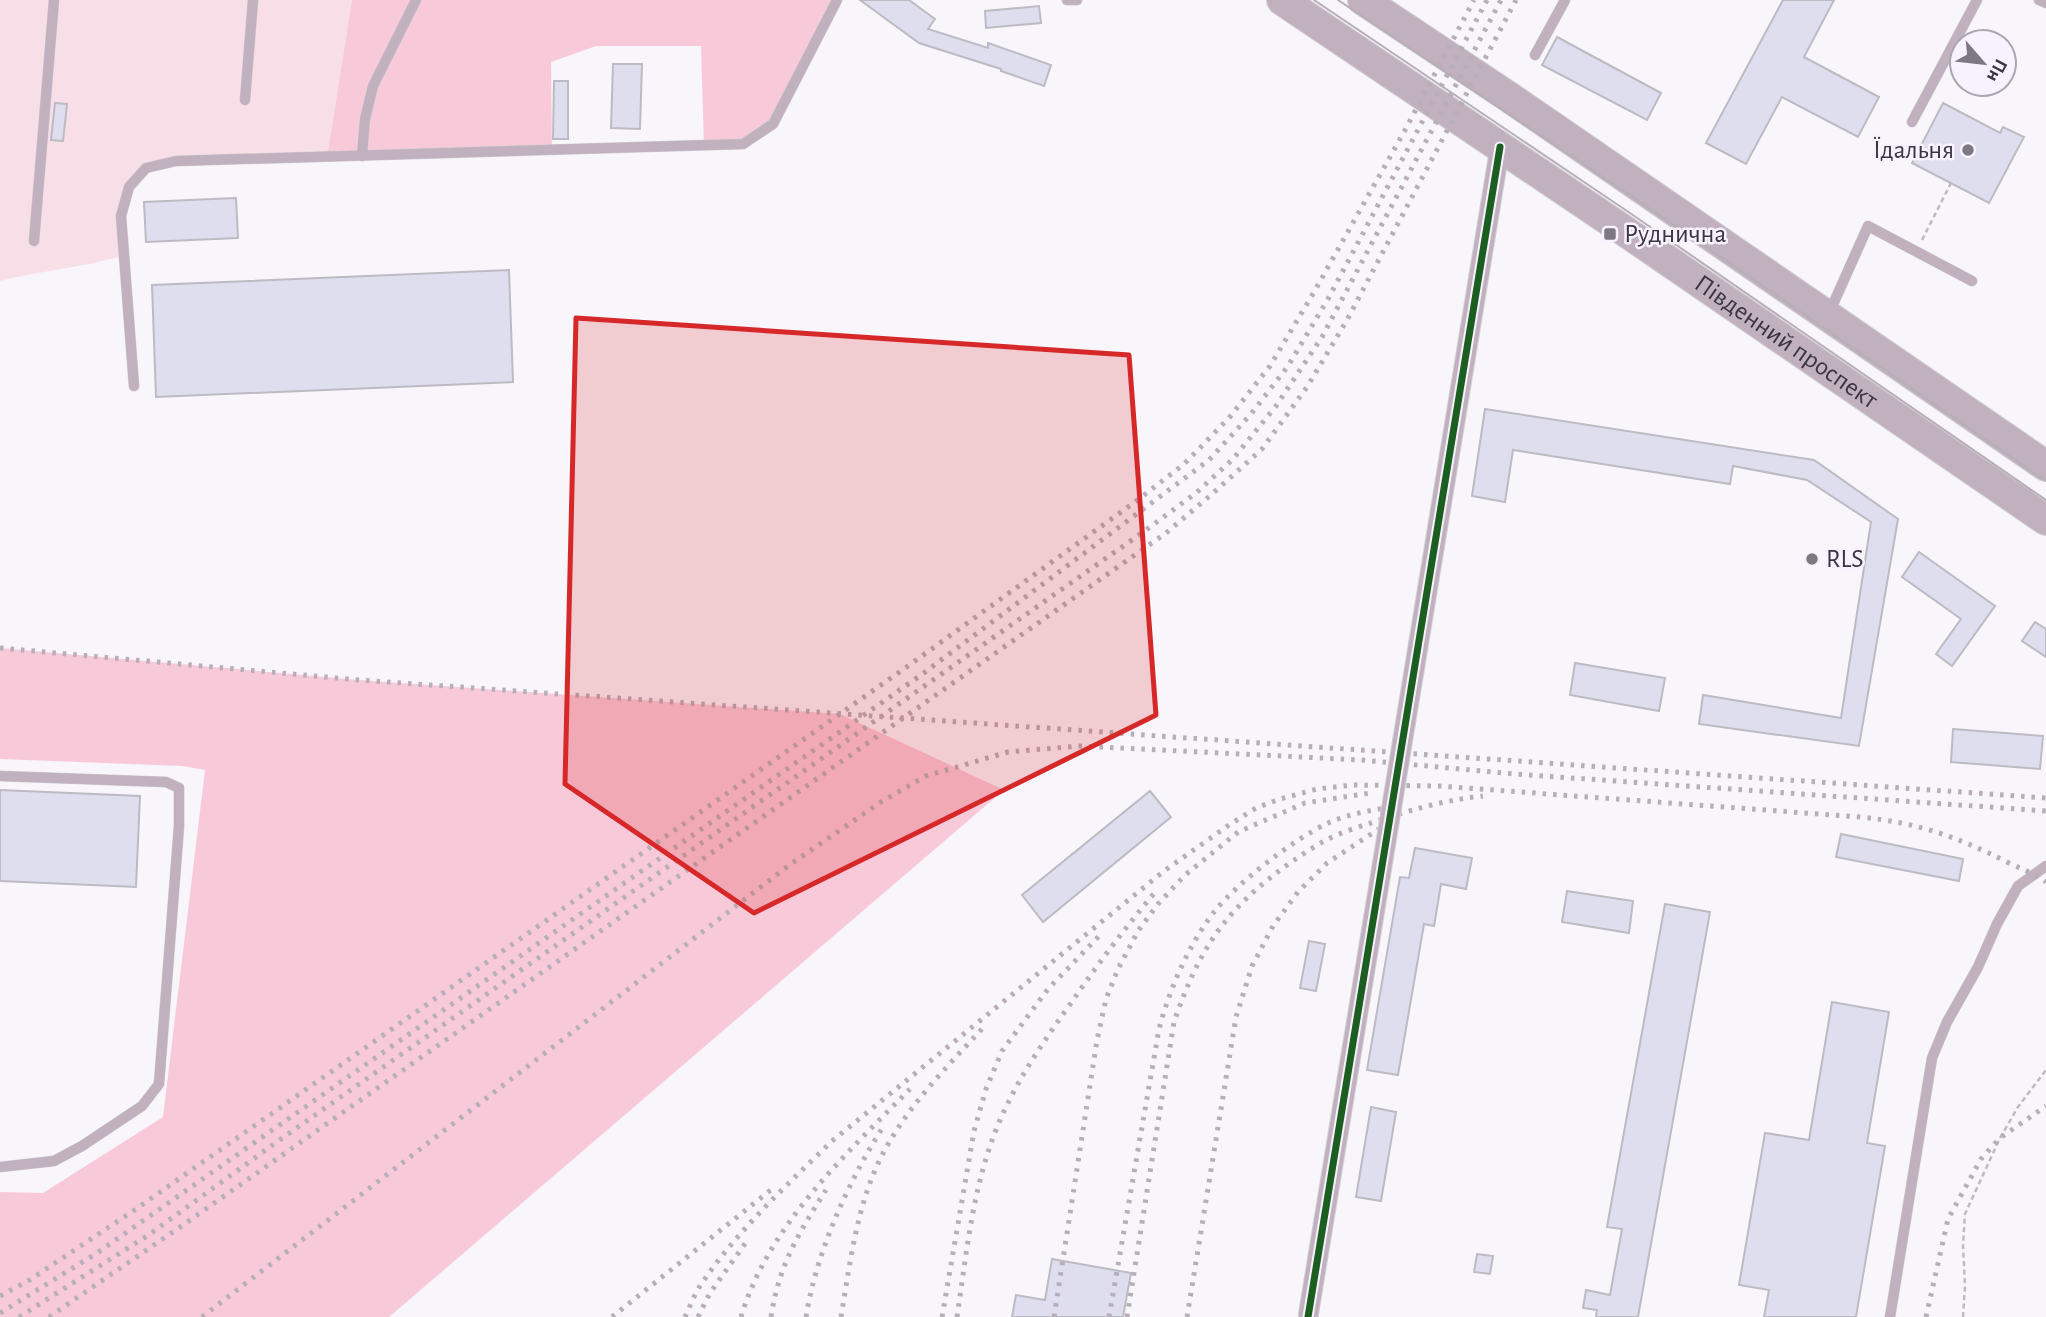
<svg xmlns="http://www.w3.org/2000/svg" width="2046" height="1317" font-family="'Alegreya Sans',sans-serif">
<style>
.green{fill:#f7dee7}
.forest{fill:#f8cad9}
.building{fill:#dfdeee;stroke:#bcbbc3;stroke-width:2}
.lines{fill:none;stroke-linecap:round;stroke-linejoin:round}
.lane-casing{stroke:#d2cfd5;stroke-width:11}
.street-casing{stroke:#d2cfd5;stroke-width:21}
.primary-casing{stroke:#d2cfd5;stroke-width:32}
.path{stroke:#c2b8c1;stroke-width:2.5;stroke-dasharray:5 3.5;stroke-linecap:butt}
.lane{stroke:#c1b0bd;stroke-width:10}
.street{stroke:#c1b0bd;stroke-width:19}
.primary{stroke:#c1b1bf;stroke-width:30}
.tram{stroke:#b7aeb7;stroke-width:2}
.rail{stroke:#b7aeb7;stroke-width:5;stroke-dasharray:3.5 7;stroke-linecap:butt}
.street-bridge-casing{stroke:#d2cfd5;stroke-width:21;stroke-linecap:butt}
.street-bridge{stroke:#c1b0bd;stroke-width:19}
.cycleway-casing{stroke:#f8f2fe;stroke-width:11}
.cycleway{stroke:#1b5e20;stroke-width:7}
.marked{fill:#d62828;fill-opacity:0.2;stroke:#d62828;stroke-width:5;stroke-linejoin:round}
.poi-dot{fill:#7d7881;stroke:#f8f2fe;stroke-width:2.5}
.labels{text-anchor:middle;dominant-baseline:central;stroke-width:5;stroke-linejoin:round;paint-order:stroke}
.poi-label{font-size:26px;fill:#3b3540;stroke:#f8f2fe;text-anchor:start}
.street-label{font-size:26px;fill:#3b3540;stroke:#f8f2fe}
</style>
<rect width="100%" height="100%" fill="#f8f5fb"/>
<path class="green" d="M0,0H352L327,157L176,161L146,168L129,187L121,216L124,256L89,264L21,276L0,281Z"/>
<g class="forest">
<path d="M352,0H837L773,124L743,144L704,146L701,46H596L551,62L552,151L327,157Z"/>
<path d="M0,648L359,680L840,714L1004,790L389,1317H0V1192L43,1193L163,1117L205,770L182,766L0,759Z"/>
</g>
<g class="building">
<path d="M860,0H909L935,19L928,29L988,48V43L1051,65L1044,86L1001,71V69L919,43Z"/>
<path d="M1783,0H1834L1804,57L1879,97L1858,137L1782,97L1746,164L1706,143Z"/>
<path d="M1039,6L1041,23L986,28L985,11Z"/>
<path d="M1557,37L1661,93L1647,120L1542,65Z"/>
<path d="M613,64H642L640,129L611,128Z"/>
<path d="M554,81H568V139H553Z"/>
<path d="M55,103L67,104L63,141L51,140Z"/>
<path d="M1943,103L2000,133L2003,127L2024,137L1989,203L1912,163Z"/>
<path d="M236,198L238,238L146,242L144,202Z"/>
<path d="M509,270L513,382L156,397L152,285Z"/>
<path d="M1485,409L1814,460L1898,519L1859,746L1699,724L1703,695L1841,718L1871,522L1807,480L1733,466L1730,484L1513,450L1505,502L1472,496Z"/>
<path d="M1919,552L1995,606L1952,666L1936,654L1961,619L1902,577Z"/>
<path d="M2035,622L2046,629V657L2022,641Z"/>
<path d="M1575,663L1665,678L1659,711L1570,695Z"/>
<path d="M1953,729L2043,736L2040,769L1951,762Z"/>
<path d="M0,790L140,796L136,887L0,881Z"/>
<path d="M1150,791L1171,817L1043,922L1022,895Z"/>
<path d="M1841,834L1963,859L1959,881L1836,857Z"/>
<path d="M1415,848L1472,858L1466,889L1441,884L1434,926L1424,924L1398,1075L1367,1070L1400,877L1409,878Z"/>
<path d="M1567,891L1633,901L1629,933L1562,922Z"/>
<path d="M1665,904L1710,912L1638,1317H1596L1597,1310L1583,1308L1586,1290L1610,1295L1622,1229L1607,1227Z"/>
<path d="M1309,941L1325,944L1316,991L1300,988Z"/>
<path d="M1832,1002L1889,1012L1867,1143L1885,1146L1856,1317H1764L1769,1290L1739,1285L1765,1133L1809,1140Z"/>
<path d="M1371,1107L1396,1112L1381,1201L1356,1197Z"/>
<path d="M1477,1254L1493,1256L1490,1274L1474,1272Z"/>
<path d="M1052,1259L1131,1273L1123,1317H1012L1016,1295L1045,1300Z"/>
</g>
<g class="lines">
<defs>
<g id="lane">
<path d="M1067,0H1077"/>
<path d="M2039,0L2046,3"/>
<path d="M1535,55L1565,0"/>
<path d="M245,100L253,0"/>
<path d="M1912,122L1977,0"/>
<path d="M362,156L365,119L373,86L416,0"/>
<path d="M34,241L54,0"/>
<path d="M1830,311L1868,226L1972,281"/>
<path d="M134,386L121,216L129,187L146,168L176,161L743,144L773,124L837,0"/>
<path d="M0,776L166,782L179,788V826L159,1084L142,1106L82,1146L54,1161L0,1167"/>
<path d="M1890,1317L1932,1058L1947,1022L1978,967L1997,924L2018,886L2046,866"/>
</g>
<path id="street" d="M1479,275L1500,147"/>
<g id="primary">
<path id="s1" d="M1282,0L1616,225L2046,520"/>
<path d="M1363,0L1509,97L2046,466"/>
</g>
</defs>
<use href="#lane" class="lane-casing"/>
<use href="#street" class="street-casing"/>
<use href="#primary" class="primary-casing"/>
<g class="path">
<path d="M1922,240L1951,183"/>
<path d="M1963,1317L1965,1286L1963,1245L1965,1214L2000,1138L2018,1107L2046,1070"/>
</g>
<use href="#lane" class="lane"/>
<use href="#street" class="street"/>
<use href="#primary" class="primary"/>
<g class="tram">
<path d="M1314,0L1627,211L2046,500"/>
<path d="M1338,0L1676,226L2046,481"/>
</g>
<g class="rail">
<path d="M0,648L359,680L2046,798"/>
<path d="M0,1296L28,1281L136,1209L908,666L1139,499L1184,464L1229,418L1270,366L1314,292L1404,132L1474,0"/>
<path d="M0,1313L97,1253L921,675L1209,460L1251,414L1288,366L1328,299L1487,0"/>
<path d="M19,1317L147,1236L274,1144L1146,530L1196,493L1233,459L1276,406L1322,337L1501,0"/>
<path d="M49,1317L183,1225L1166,533L1211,495L1262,449L1307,387L1347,320L1516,0"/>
<path d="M202,1317L788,866L881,802L926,776L1008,752L1080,746L1361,760L1515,774L2046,811"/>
<path d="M612,1317L772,1189"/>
<path d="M685,1317C690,1306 695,1293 702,1283C738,1230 786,1186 832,1141L1164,871L1229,825L1256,808L1280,799L1317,789L1353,785L1439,786L1860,817C1919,823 1955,836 2007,862C2021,869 2034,873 2046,882"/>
<path d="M698,1317L710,1293L749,1238"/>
<path d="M741,1317C768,1226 845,1155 910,1089"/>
<path d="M771,1317C779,1265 798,1234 826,1190"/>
<path d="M806,1317C816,1253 848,1182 883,1127"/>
<path d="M841,1317C849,1269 855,1220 873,1175C896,1118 941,1073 982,1029"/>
<path d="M942,1317L974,1131L986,1089L1002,1051L1048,989L1103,932"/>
<path d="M957,1317C966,1257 972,1193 994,1135C1012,1087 1041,1045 1071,1003C1098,964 1127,925 1158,889"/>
<path d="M1054,1317L1097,1040L1106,999L1118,969L1138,931L1158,904L1184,876L1238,832L1305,803L1370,793"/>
<path d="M1109,1317L1159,1029C1170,988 1188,946 1214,912C1237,883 1294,839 1328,823C1351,813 1376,809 1401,806"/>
<path d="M1127,1317L1174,1022C1186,987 1201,951 1225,922C1249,891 1290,861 1324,841C1339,833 1358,827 1374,822C1411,810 1444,800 1483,796"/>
<path d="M1187,1317L1236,1017L1252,966L1273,926L1298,892L1327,863L1385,825"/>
<path d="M1926,1317L1948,1219L1981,1159L2000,1138L2046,1106"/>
</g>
<defs>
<path id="street-bridge" d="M1308,1317L1479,275"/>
</defs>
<use href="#street-bridge" class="street-bridge-casing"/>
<use href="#street-bridge" class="street-bridge"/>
<defs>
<path id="cycleway" d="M1308,1317L1500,147"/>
</defs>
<use href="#cycleway" class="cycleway-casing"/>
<use href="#cycleway" class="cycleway"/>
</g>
<path class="marked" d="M576,318L1129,355L1156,715L754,913L565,784Z"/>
<g class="poi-dot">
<circle cx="1968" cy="150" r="7"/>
<rect x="1603" y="227" width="14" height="14" rx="3.5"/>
<circle cx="1812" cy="559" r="7"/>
</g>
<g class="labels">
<g class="poi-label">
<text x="1954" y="150" text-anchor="end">Їдальня</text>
<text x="1624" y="234">Руднична</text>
<text x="1826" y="559">RLS</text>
</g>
<g class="street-label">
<text stroke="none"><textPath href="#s1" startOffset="609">Південний проспект</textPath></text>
</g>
</g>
<g transform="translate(1983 63) rotate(118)"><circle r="33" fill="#f8f2fe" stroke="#aca6b2" stroke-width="2"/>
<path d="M0-5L12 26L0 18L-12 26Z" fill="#7d7881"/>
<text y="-10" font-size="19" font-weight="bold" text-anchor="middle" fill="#3b3540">Пн</text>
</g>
</svg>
